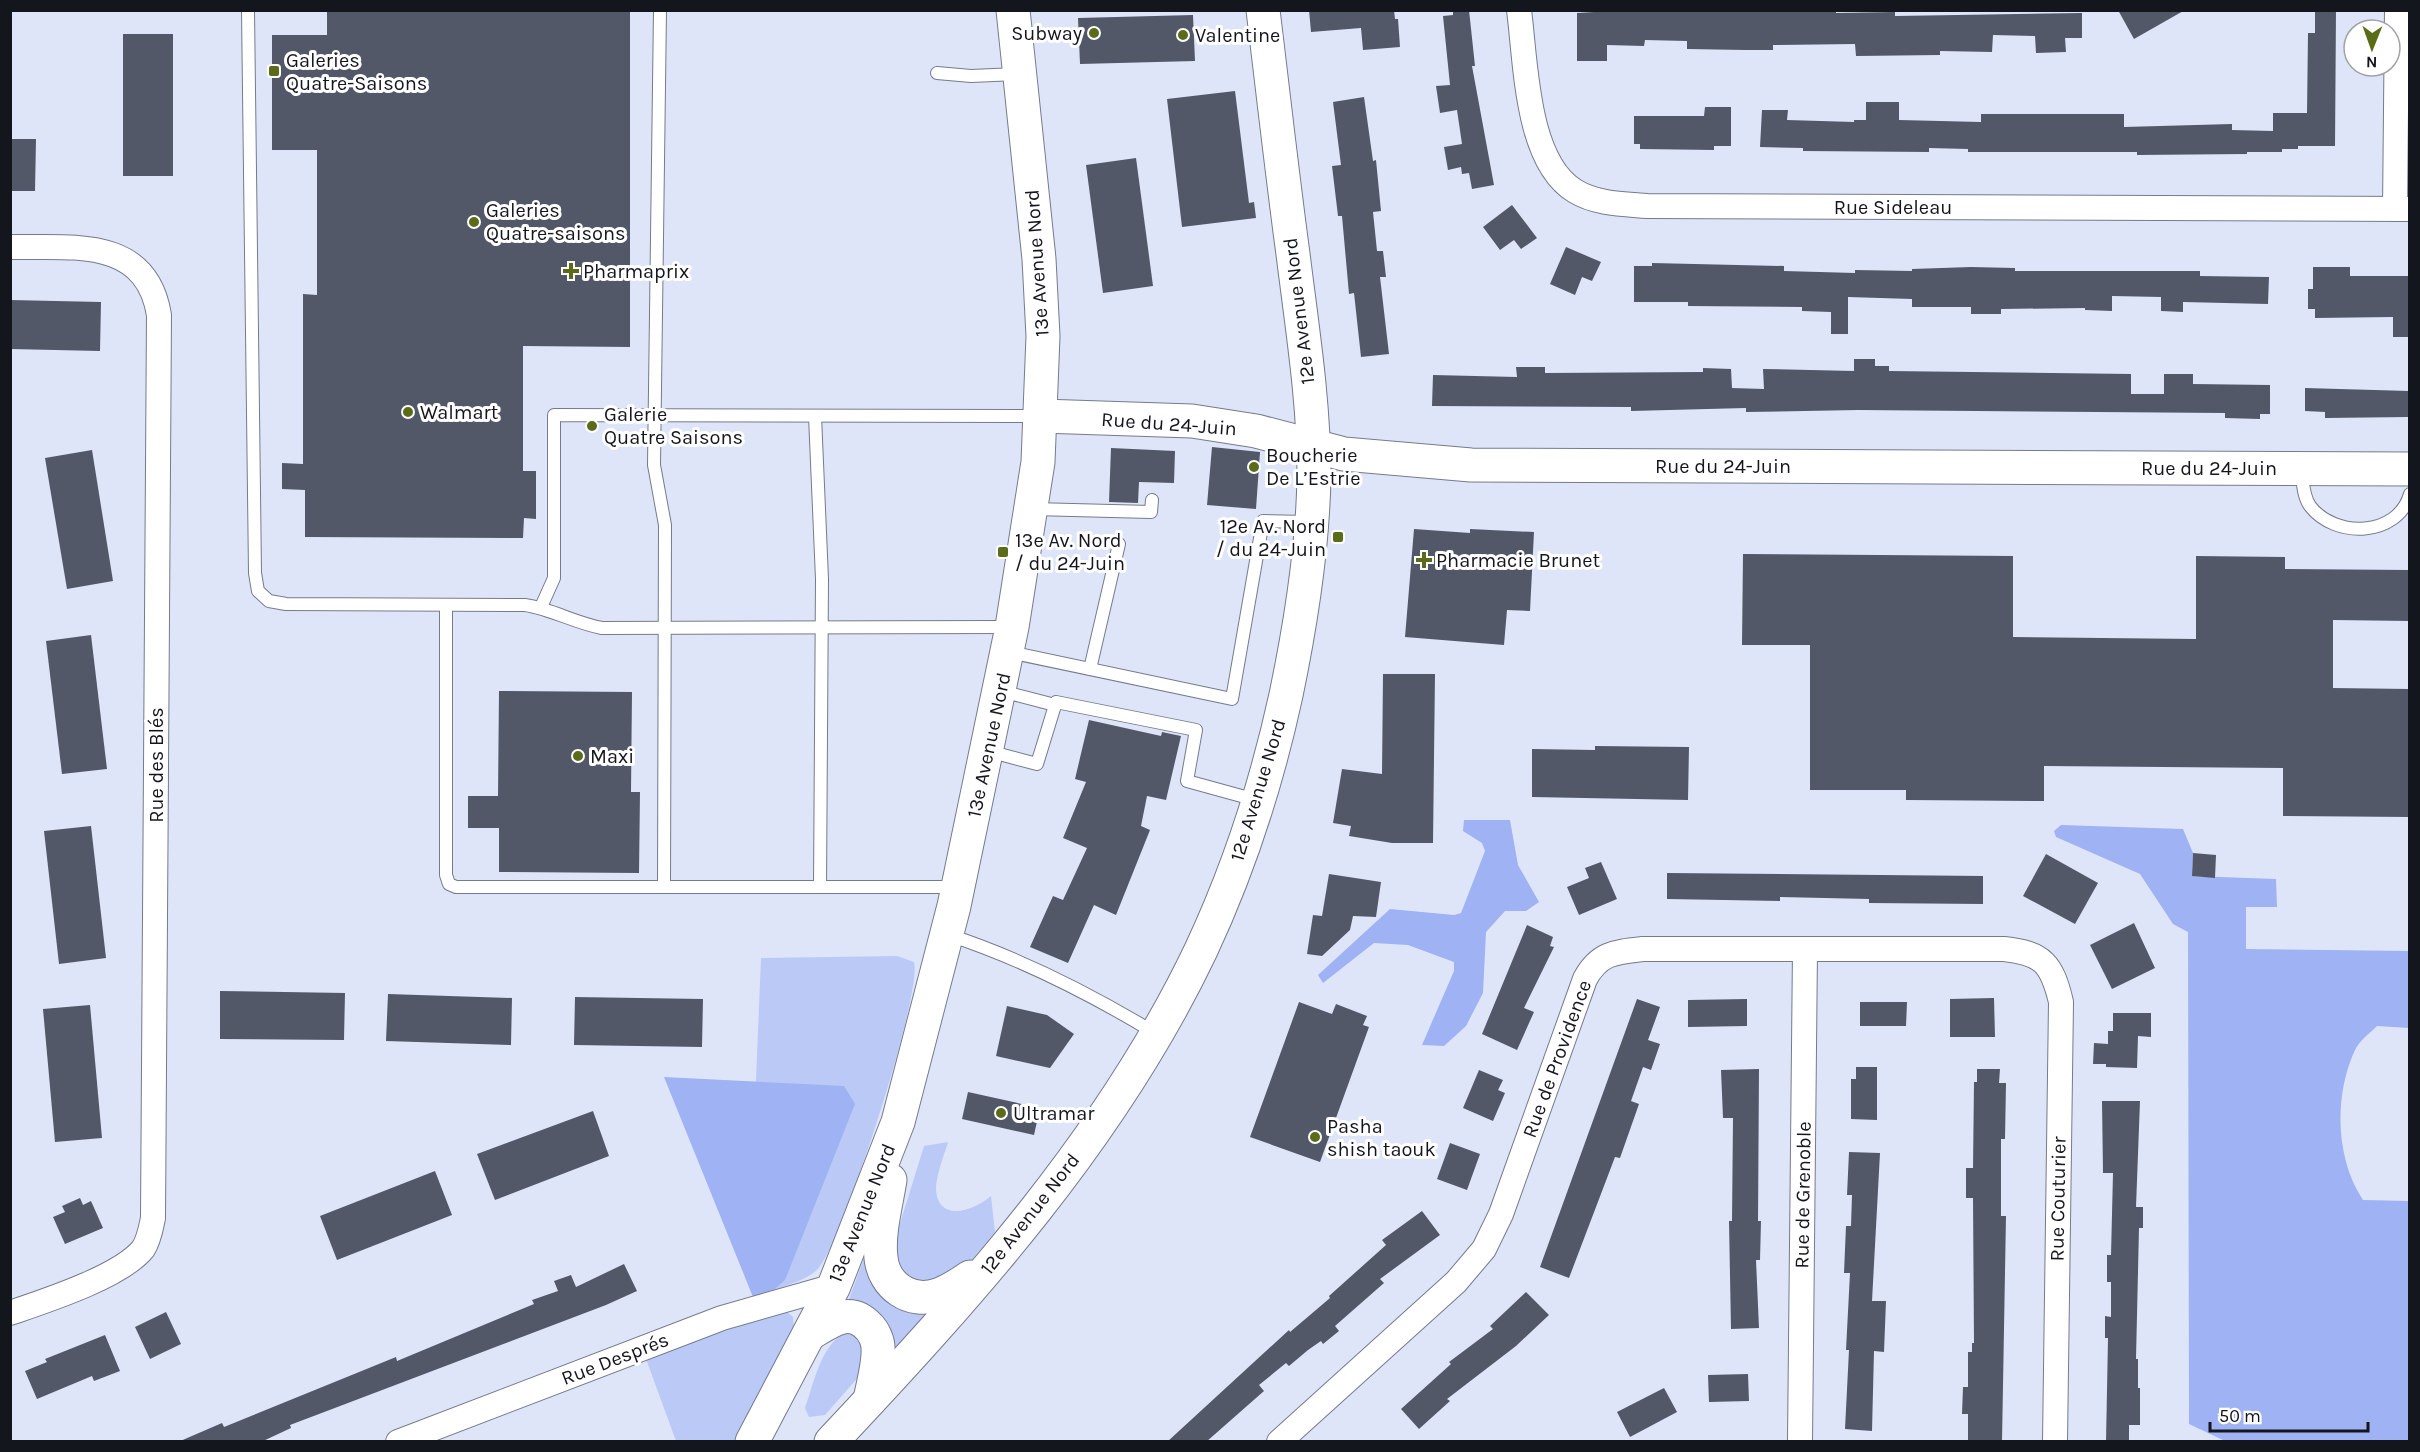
<svg xmlns="http://www.w3.org/2000/svg" width="2420" height="1452" font-family="Karla,sans-serif">
<style>
.green{fill:#bbc9f6}
.forest{fill:#9eb2f4}
.building{fill:#535869}
.lines{fill:none;stroke-linecap:round;stroke-linejoin:round}
.lane-casing{stroke:#757b8c;stroke-width:14}
.street-casing{stroke:#757b8c;stroke-width:26}
.secondary-casing{stroke:#757b8c;stroke-width:35}
.lane{stroke:#fff;stroke-width:12}
.street{stroke:#fff;stroke-width:24}
.secondary{stroke:#fff;stroke-width:33}
.poi-dot{fill:#5a6c18;stroke:#fff;stroke-width:2}
.labels{text-anchor:middle;dominant-baseline:central;stroke-width:6;stroke-linejoin:round;paint-order:stroke}
.poi-label{font-size:20px;fill:#14161d;stroke:#fff;text-anchor:start}
.street-label{font-size:20px;fill:#14161d;stroke:#fff}
</style>
<rect width="100%" height="100%" fill="#dfe5f9"/>
<g class="green">
<path d="M897,956L914,962C923,993 842,1243 818,1269C807,1280 786,1285 773,1291L785,1280L756,1080L761,958Z"/>
<path d="M948,1142C944,1156 936,1175 936,1189C938,1224 975,1210 991,1196L995,1232L962,1271L917,1288L892,1259L893,1246L924,1146Z"/>
<path d="M872,1236L870,1257L936,1306L887,1359L848,1302Z"/>
<path d="M787,1312L793,1317L794,1330L734,1441H676L646,1359L761,1318Z"/>
<path d="M851,1331L865,1336L870,1364L825,1415L809,1417L805,1408C814,1383 822,1338 851,1331Z"/>
</g>
<g class="forest">
<path d="M1464,820H1510L1518,865L1539,902L1526,911H1505L1486,932L1483,993L1466,1026L1444,1046L1422,1045L1454,971V962L1408,945L1374,943L1323,983L1318,975L1390,909L1454,915L1461,913L1485,851L1482,843L1463,831Z"/>
<path d="M2061,825L2183,829L2193,853L2192,876L2276,879L2277,907H2246V949L2409,951V1028L2377,1026C2370,1033 2359,1041 2355,1050C2334,1095 2335,1158 2363,1200L2409,1201V1441H2225L2189,1424L2188,932L2173,924L2140,874L2056,837L2054,831Z"/>
<path d="M664,1077L844,1086L855,1104L785,1280L773,1291L753,1297Z"/>
</g>
<g class="building">
<path d="M327,10H630V347L523,346V471H536V519L524,518L523,538L305,537V490L282,489V463L303,464V294L317,295V150H272V35H327Z"/>
<path d="M1309,10H1394L1395,19H1398L1400,47L1363,50L1361,28L1311,32Z"/>
<path d="M1453,10H1469L1475,66H1472L1494,185L1472,189L1469,173L1462,174L1461,167L1448,170L1444,147L1462,144L1457,110L1440,113L1436,86L1450,85L1443,16L1453,15Z"/>
<path d="M1628,10H1836V13L1895,12V16L2082,13V38H2065L2066,52L2036,53L2035,36L1993,35L1992,52L1940,51V55L1856,56L1855,44L1773,45V50H1745L1687,49V41L1645,40L1644,46L1607,45V61H1577V13Z"/>
<path d="M2118,10H2185L2134,39Z"/>
<path d="M2315,10H2336L2335,146H2298V149H2282V152H2247V154L2137,155V152H1968V149L1929,148V152L1803,151V148L1760,147L1762,110H1788L1787,120L1854,122V120H1866V102H1899V120L1981,122V114H2124V127L2232,124V130L2273,131V113H2307L2308,33H2315Z"/>
<path d="M1193,15L1195,61L1080,64L1078,18Z"/>
<rect x="123" y="34" width="50" height="142"/>
<path d="M1235,91L1249,203L1254,202L1256,218L1182,227L1167,99Z"/>
<path d="M1364,97L1373,161L1376,160L1381,211L1373,212L1377,251H1383L1386,277H1380L1389,354L1361,357L1354,293L1349,294L1342,216H1338L1332,166L1341,165L1333,102Z"/>
<path d="M1705,107H1731V146H1714V150L1640,149V144H1634V116H1704Z"/>
<path d="M10,139H36L35,191H10Z"/>
<path d="M1136,158L1153,286L1103,293L1086,165Z"/>
<path d="M1512,205L1537,238L1521,249L1514,240L1500,250L1483,227Z"/>
<path d="M1566,247L1601,262L1592,281L1582,277L1575,295L1550,284Z"/>
<path d="M1652,263L1784,266V271L1855,273V270L1912,271V269L1971,267L2015,268V271H2200V276L2269,277L2268,304L2183,302V312L2161,311V297L2112,296V311L2085,310V308L2001,309V314H1971V307H1912V299L1848,297V334H1831V312L1802,311V307L1688,306V302H1634V266H1652Z"/>
<path d="M2313,267H2350V276H2409V337H2393V317L2315,318V309H2308V289H2313Z"/>
<path d="M10,300L101,302L100,351L10,349Z"/>
<path d="M1854,359H1875V366H1889V371L2131,374V394H2164V374H2193V384L2270,385V414H2260V419L2225,418V413L1858,410L1746,412V408L1631,411V407L1432,406L1433,375L1517,377L1516,367H1545V373L1703,372V368L1731,369L1732,388L1764,389L1763,369L1854,371Z"/>
<path d="M2305,388L2409,391V417L2325,418V412L2305,411Z"/>
<path d="M1212,447L1260,452L1256,509L1207,505Z"/>
<path d="M1111,448L1175,451L1174,483L1139,482L1138,503L1109,502Z"/>
<path d="M92,450L113,581L67,589L45,458Z"/>
<path d="M1414,529L1470,533V529L1534,532L1530,611L1507,610L1504,645L1405,637Z"/>
<path d="M1743,554L2013,556V637L2196,639V556L2285,557V569L2409,570V621L2333,620V688L2409,689V817L2283,816V768L2044,766V801L1906,800V790H1810V645H1742Z"/>
<path d="M91,635L107,769L62,774L46,641Z"/>
<path d="M1383,674H1435L1433,843H1392L1349,836L1351,826L1333,823L1342,769L1382,774Z"/>
<path d="M499,691L632,692L631,792H640L639,873L499,872V828H468V796H498Z"/>
<path d="M1089,720L1161,736L1162,732L1181,736L1166,800L1147,796L1141,826L1150,830L1116,915L1094,905L1068,963L1030,947L1053,896L1063,900L1087,848L1063,838L1086,782L1075,779Z"/>
<path d="M1595,746L1689,747L1688,800L1532,797V749L1595,750Z"/>
<path d="M91,826L106,958L59,964L44,831Z"/>
<path d="M2193,853L2216,855L2215,878L2192,876Z"/>
<path d="M2046,854L2098,883L2075,924L2023,896Z"/>
<path d="M1601,862L1617,899L1579,915L1567,887L1589,878L1585,868Z"/>
<path d="M1667,873L1983,876V904L1869,903V899L1780,897V901L1667,899Z"/>
<path d="M1329,874L1381,882L1376,917L1353,916L1350,930L1322,956L1307,954L1313,915L1322,916Z"/>
<path d="M2134,923L2155,968L2112,989L2090,945Z"/>
<path d="M1527,925L1553,937L1550,946L1554,947L1524,1008L1534,1012L1517,1050L1482,1034Z"/>
<path d="M220,991L345,993L344,1040L220,1039Z"/>
<path d="M388,994L512,998L511,1045L386,1041Z"/>
<path d="M575,997L703,999L702,1047L574,1045Z"/>
<path d="M1994,998L1995,1037H1950V999Z"/>
<path d="M1637,999L1660,1007L1648,1040L1660,1044L1651,1070L1643,1067L1631,1101L1639,1104L1620,1158L1615,1157L1569,1278L1540,1267Z"/>
<path d="M1747,999V1026L1688,1027V1000Z"/>
<path d="M1299,1002L1332,1014L1336,1004L1367,1016L1363,1025L1369,1027L1320,1162L1250,1137Z"/>
<path d="M1860,1002H1907L1906,1026H1860Z"/>
<path d="M90,1005L102,1138L55,1142L43,1009Z"/>
<path d="M1007,1006L1047,1015L1074,1034L1050,1068L996,1056Z"/>
<path d="M2113,1013H2151V1037L2138,1036L2137,1068L2106,1067V1064H2093L2094,1043L2108,1044V1031H2113Z"/>
<path d="M1856,1067H1877V1120L1851,1119V1079H1856Z"/>
<path d="M1759,1069L1758,1221H1761L1760,1260H1756L1759,1328L1731,1329L1729,1221H1732L1733,1118H1723L1721,1070Z"/>
<path d="M1977,1069H2000L1999,1083H2006L2005,1139H2001V1216H2006L2002,1442H1968V1414H1962L1963,1387H1968V1352H1972V1343H1974L1973,1198H1966V1168H1973L1974,1082H1977Z"/>
<path d="M1479,1070L1503,1080L1498,1090L1505,1093L1493,1121L1463,1108Z"/>
<path d="M968,1092L1040,1108L1034,1135L962,1119Z"/>
<path d="M2102,1101H2140L2136,1207H2143V1228H2139L2136,1359H2138V1388H2140V1425H2129V1442H2106L2108,1338H2105V1316L2111,1317V1282H2107V1255H2111L2113,1173H2103Z"/>
<path d="M593,1111L609,1156L495,1200L477,1154Z"/>
<path d="M1450,1143L1480,1154L1467,1190L1437,1179Z"/>
<path d="M1849,1152L1880,1153L1872,1301H1886L1884,1352L1874,1351L1872,1431L1845,1429L1849,1350H1846L1850,1273H1844L1846,1226H1851L1852,1195H1847Z"/>
<path d="M435,1171L452,1215L337,1260L320,1216Z"/>
<path d="M80,1198L83,1205L91,1201L103,1228L65,1244L53,1217L65,1212L62,1206Z"/>
<path d="M1422,1211L1440,1235L1380,1279L1384,1283L1335,1326L1339,1331L1323,1344L1321,1341L1308,1350L1289,1366L1286,1363L1259,1385L1264,1391L1206,1442H1167L1289,1330L1290,1332L1330,1298L1329,1296L1386,1245L1382,1240Z"/>
<path d="M624,1264L637,1291L606,1305L290,1425L291,1428L261,1442H178L222,1423L224,1427L396,1357L397,1361L534,1304L532,1300L558,1291L554,1281L571,1275L576,1287Z"/>
<path d="M1526,1292L1549,1315L1516,1346L1447,1399L1450,1401L1419,1429L1401,1409L1451,1364L1449,1362L1493,1329L1490,1326Z"/>
<path d="M166,1312L181,1344L150,1359L135,1327Z"/>
<path d="M105,1335L120,1371L94,1381L92,1376L37,1399L25,1371L47,1362L45,1359Z"/>
<path d="M1748,1374L1749,1401L1709,1402L1708,1375Z"/>
<path d="M1664,1388L1677,1412L1630,1437L1617,1412Z"/>
</g>
<g class="lines">
<defs>
<g id="lane">
<path d="M248,10L255,573L258,591L269,601L286,604L525,605C552,609 575,623 602,628L1009,627"/>
<path d="M660,10L654,465L665,525L664,887"/>
<path d="M937,73L971,76L1017,74"/>
<path d="M815,416L822,579L820,887"/>
<path d="M2301,470C2303,482 2303,496 2310,506C2335,539 2398,537 2410,494"/>
<path d="M1033,509L1151,512L1152,500"/>
<path d="M446,606V875L449,884L456,887H957"/>
<path d="M541,607L554,578V415L1039,416"/>
<path d="M1009,652L1232,699L1263,521L1310,522"/>
<path d="M1090,669L1119,544"/>
<path d="M1001,691L1055,705"/>
<path d="M988,751L1037,764L1056,702L1196,730L1187,781L1256,800"/>
<path d="M949,935C1022,959 1089,993 1155,1033"/>
</g>
<g id="street">
<path d="M1519,10C1526,63 1526,161 1575,191C1596,204 1623,204 1647,206L2410,209"/>
<path d="M2395,209L2397,10"/>
<path d="M10,247C72,248 146,236 159,315L153,1218C151,1228 149,1240 143,1249C120,1277 45,1301 10,1313"/>
<path d="M398,1442L722,1318L834,1286"/>
<path d="M1279,1442L1456,1282L1484,1249L1501,1214L1585,979C1599,953 1615,952 1643,949H2004C2043,953 2052,964 2061,1002L2055,1442"/>
<path d="M1800,1442L1805,949"/>
</g>
<g id="secondary">
<path d="M1041,416L1192,421L1256,431L1344,454L1471,465L2410,469"/>
<path d="M890,1180C886,1205 878,1233 881,1258C884,1286 910,1304 938,1295C949,1291 960,1284 970,1277"/>
<path d="M811,1333C831,1321 850,1306 869,1327C874,1332 878,1341 878,1348C879,1364 873,1384 870,1400"/>
<path d="M752,1442L834,1286L898,1122L954,906L1012,627L1038,462L1043,336L1039,259L1013,10"/>
<path d="M831,1442C972,1292 1112,1137 1201,950C1239,869 1267,782 1286,695C1301,623 1313,549 1314,475C1314,401 1302,327 1293,254C1282,173 1273,92 1263,10"/>
</g>
</defs>
<use href="#lane" class="lane-casing"/>
<use href="#street" class="street-casing"/>
<use href="#secondary" class="secondary-casing"/>
<use href="#lane" class="lane"/>
<use href="#street" class="street"/>
<use href="#secondary" class="secondary"/>
</g>
<g class="poi-dot">
<circle cx="1094" cy="33" r="6"/>
<circle cx="1183" cy="35" r="6"/>
<rect x="268" y="65" width="12" height="12" rx="3"/>
<circle cx="474" cy="222" r="6"/>
<path d="M568 262h6v6h6v6h-6v6h-6v-6h-6v-6h6z"/>
<circle cx="408" cy="412" r="6"/>
<circle cx="592" cy="426" r="6"/>
<circle cx="1254" cy="467" r="6"/>
<rect x="1332" y="531" width="12" height="12" rx="3"/>
<rect x="997" y="546" width="12" height="12" rx="3"/>
<path d="M1421 551h6v6h6v6h-6v6h-6v-6h-6v-6h6z"/>
<circle cx="578" cy="756" r="6"/>
<circle cx="1001" cy="1113" r="6"/>
<circle cx="1315" cy="1137" r="6"/>
</g>
<g class="labels">
<g class="poi-label">
<text x="1082" y="33" text-anchor="end">Subway</text>
<text x="1195" y="35">Valentine</text>
<text x="286" y="60">Galeries<tspan x="286" dy="23">Quatre-Saisons</tspan></text>
<text x="486" y="210">Galeries<tspan x="486" dy="23">Quatre-saisons</tspan></text>
<text x="583" y="271">Pharmaprix</text>
<text x="420" y="412">Walmart</text>
<text x="604" y="414">Galerie<tspan x="604" dy="23">Quatre Saisons</tspan></text>
<text x="1266" y="455">Boucherie<tspan x="1266" dy="23">De L’Estrie</tspan></text>
<text x="1326" y="526" text-anchor="end">12e Av. Nord<tspan x="1326" dy="23">/ du 24-Juin</tspan></text>
<text x="1015" y="540">13e Av. Nord<tspan x="1015" dy="23">/ du 24-Juin</tspan></text>
<text x="1436" y="560">Pharmacie Brunet</text>
<text x="590" y="756">Maxi</text>
<text x="1013" y="1113">Ultramar</text>
<text x="1327" y="1126">Pasha<tspan x="1327" dy="23">shish taouk</tspan></text>
</g>
<g class="street-label">
<text x="1893" y="207">Rue Sideleau</text>
<text transform="translate(1037 263) rotate(-94)">13e Avenue Nord</text>
<text transform="translate(1299 311) rotate(-97)">12e Avenue Nord</text>
<text transform="translate(1169 424) rotate(4)">Rue du 24-Juin</text>
<text x="1723" y="466">Rue du 24-Juin</text>
<text x="2209" y="468">Rue du 24-Juin</text>
<text transform="translate(989 745) rotate(-78)">13e Avenue Nord</text>
<text transform="translate(156 765) rotate(-90)">Rue des Blés</text>
<text transform="translate(1258 790) rotate(-73)">12e Avenue Nord</text>
<text transform="translate(1557 1059) rotate(-70)">Rue de Providence</text>
<text transform="translate(1803 1195) rotate(-89)">Rue de Grenoble</text>
<text transform="translate(2058 1199) rotate(-89)">Rue Couturier</text>
<text transform="translate(862 1213) rotate(-68)">13e Avenue Nord</text>
<text transform="translate(1030 1214) rotate(-52)">12e Avenue Nord</text>
<text transform="translate(615 1359) rotate(-21)">Rue Després</text>
</g>
</g>
<rect width="2420" height="1452" fill="none" stroke="#14161d" stroke-width="24"/>
<g transform="translate(2372 48) rotate(181)"><circle r="28" fill="#ffffff" stroke="#a1a2a5" stroke-width="1.5"/>
<path d="M0-4.5L10 22L0 15L-10 22Z" fill="#5a6c18"/>
<text y="-9" font-size="16" font-weight="bold" text-anchor="middle" fill="#14161d">N</text>
</g>
<path d="M2210 1422v9h158v-9" fill="none" stroke="#14161d" stroke-width="3"/>
<text x="2219" y="1422" font-size="18" fill="#14161d" stroke="#ffffff" stroke-width="4.5" paint-order="stroke">50 m</text>
</svg>
